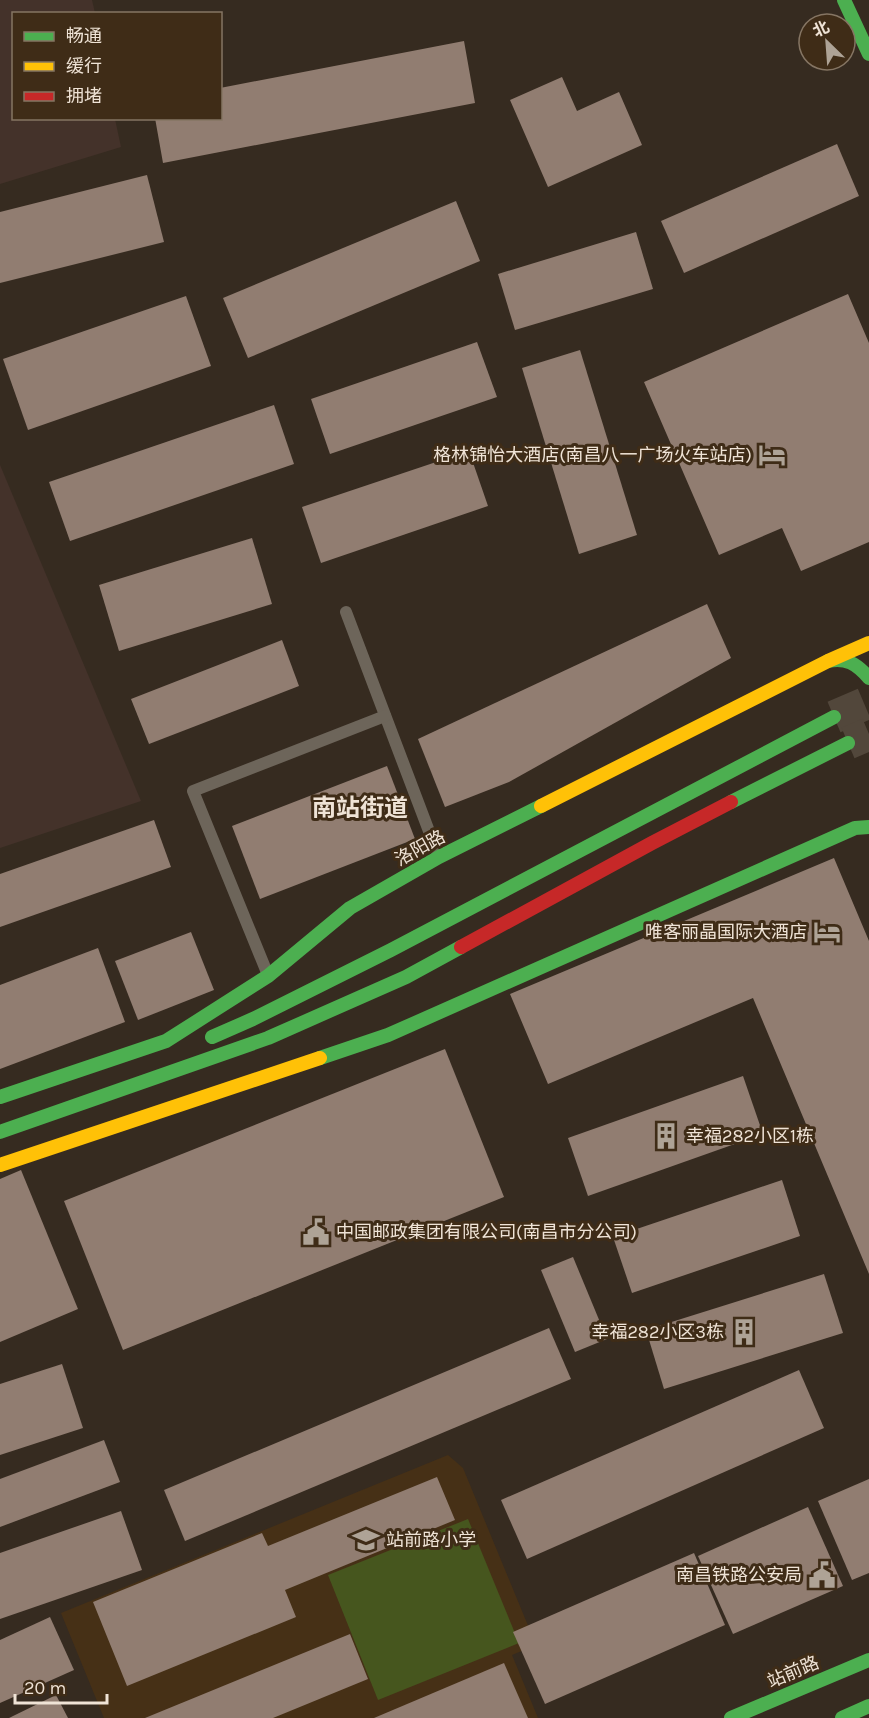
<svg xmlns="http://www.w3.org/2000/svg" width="869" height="1718" font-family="Karla,'Noto Sans SC',sans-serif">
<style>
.industrial{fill:#44322a}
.built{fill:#463016}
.green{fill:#46561e}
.building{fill:#917d71}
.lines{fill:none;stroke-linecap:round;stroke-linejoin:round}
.secondary-tunnel{stroke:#52473b;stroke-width:33;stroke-dasharray:33 16;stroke-linecap:butt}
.lane{stroke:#6d655a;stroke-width:12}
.fast{stroke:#4caf50;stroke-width:14}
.slow{stroke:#ffc107;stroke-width:14}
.jam{stroke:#c62828;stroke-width:14}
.labels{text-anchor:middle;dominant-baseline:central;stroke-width:6;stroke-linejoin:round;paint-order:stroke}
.poi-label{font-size:18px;fill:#efe3d6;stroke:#3f2c17;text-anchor:end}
.street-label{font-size:18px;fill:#efe3d6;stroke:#3f2c17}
.district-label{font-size:24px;font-weight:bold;fill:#efe3d6;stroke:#3f2c17}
</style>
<rect width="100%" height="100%" fill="#362b20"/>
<g class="industrial">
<path d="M0,0H92L95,13L14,14V118L115,119L121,147L0,184Z"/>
<path d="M0,465L141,801L0,848Z"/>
</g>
<path class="built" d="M448,1455L463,1468L536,1645L512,1655L538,1718H104L61,1613Z"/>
<path class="green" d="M468,1519L519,1643L378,1700L328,1575Z"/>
<g class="building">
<path d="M464,41L475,103L163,163L155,118H220V88Z"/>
<path d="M562,77L577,111L619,92L642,145L548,187L510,100Z"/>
<path d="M837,144L859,196L684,273L661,221Z"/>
<path d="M147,175L164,242L0,283V212Z"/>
<path d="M456,201L480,261L248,358L223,298Z"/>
<path d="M636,232L653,289L515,330L498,274Z"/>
<path d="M848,294L869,343V542L801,571L782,528L719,555L644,382Z"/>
<path d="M186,296L211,366L28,430L3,359Z"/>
<path d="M477,342L497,397L330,454L311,399Z"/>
<path d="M580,350L637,535L579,554L522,368Z"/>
<path d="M274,405L294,464L70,541L49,482Z"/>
<path d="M469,451L488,506L321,563L302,507Z"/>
<path d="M252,538L272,604L119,651L99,585Z"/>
<path d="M707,604L731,658L509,782L445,807L418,739Z"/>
<path d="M282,640L299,686L149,744L131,699Z"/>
<path d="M387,766L415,839L260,899L232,826Z"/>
<path d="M154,820L171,867L0,927V874Z"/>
<path d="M834,858L869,941V1274L753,998L548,1084L510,994Z"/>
<path d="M191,932L214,990L138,1020L115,961Z"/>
<path d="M98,948L125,1022L0,1069V985Z"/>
<path d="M445,1049L504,1197L123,1350L64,1201Z"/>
<path d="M743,1076L763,1134L588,1196L568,1138Z"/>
<path d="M21,1170L78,1309L0,1342V1179Z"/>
<path d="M782,1180L800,1236L632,1293L613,1237Z"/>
<path d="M573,1257L607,1339L575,1352L541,1270Z"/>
<path d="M824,1274L843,1333L664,1389L646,1330Z"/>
<path d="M549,1328L571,1379L185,1541L164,1490Z"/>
<path d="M62,1364L83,1428L0,1455V1384Z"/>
<path d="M799,1370L824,1428L527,1559L501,1500Z"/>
<path d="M104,1440L120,1482L0,1527V1479Z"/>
<path d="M437,1477L455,1520L285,1590L296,1617L127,1686L93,1602L262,1533L268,1546Z"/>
<path d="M869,1479V1573L852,1580L818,1501Z"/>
<path d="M808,1507L843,1586L733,1634L698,1556Z"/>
<path d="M121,1511L142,1570L0,1619V1553Z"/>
<path d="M694,1553L725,1625L545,1704L513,1632Z"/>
<path d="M50,1617L74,1670L0,1703V1640Z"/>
<path d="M350,1634L368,1679L273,1718H145Z"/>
<path d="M504,1663L528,1718H374Z"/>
<path d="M56,1695L68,1718H9Z"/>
</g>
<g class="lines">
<g class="secondary-tunnel">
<path d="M834,717L869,702"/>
<path d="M848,743L869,734"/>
</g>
<g class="lane">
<path d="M346,612L438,855"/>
<path d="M268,975L193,791L385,716"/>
</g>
<g class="fast">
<path d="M844,0L869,54"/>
<path d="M828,661C846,657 857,664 869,678"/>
<path d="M731,802L848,743"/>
<path d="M212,1037L253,1019L391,950L834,717"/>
<path d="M320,1058L388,1035L855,828L869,827"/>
<path d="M0,1097L166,1041L268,976L350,908L439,857L541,806"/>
<path d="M0,1132L268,1038L406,977L461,947"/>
<path d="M731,1718L869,1660"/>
<path d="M842,1718L869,1706"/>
</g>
<g class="slow">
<path d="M541,806L828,661L869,643"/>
<path d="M0,1165L320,1058"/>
</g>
<path class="jam" d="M461,947L652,843L731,802"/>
</g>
<defs>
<symbol id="hotel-bare" viewBox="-9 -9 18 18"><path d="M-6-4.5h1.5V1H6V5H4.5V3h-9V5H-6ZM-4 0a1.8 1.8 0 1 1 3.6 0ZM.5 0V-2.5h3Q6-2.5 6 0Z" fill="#aea396" stroke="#3f2c17" stroke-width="2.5" paint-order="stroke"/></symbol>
<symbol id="building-bare" viewBox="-9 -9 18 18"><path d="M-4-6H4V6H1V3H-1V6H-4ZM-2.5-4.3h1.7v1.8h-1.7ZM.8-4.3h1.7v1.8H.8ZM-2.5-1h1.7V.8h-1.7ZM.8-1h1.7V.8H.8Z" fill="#aea396" stroke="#3f2c17" stroke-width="2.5" paint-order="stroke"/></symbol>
<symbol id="civic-bare" viewBox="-9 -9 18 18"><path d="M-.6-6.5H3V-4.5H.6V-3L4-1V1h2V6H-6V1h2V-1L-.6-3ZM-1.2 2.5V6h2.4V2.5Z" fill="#aea396" stroke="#3f2c17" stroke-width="2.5" paint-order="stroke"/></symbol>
<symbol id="school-bare" viewBox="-9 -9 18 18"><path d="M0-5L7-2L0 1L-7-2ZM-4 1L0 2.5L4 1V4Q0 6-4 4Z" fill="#aea396" stroke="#3f2c17" stroke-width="2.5" paint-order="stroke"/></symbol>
</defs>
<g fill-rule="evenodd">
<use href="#hotel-bare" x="753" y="436" width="38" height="38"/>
<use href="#hotel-bare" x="808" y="913" width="38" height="38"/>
<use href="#building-bare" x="647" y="1117" width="38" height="38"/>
<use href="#civic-bare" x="297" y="1213" width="38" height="38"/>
<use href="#building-bare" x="725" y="1313" width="38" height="38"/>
<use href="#school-bare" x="347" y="1521" width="38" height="38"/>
<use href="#civic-bare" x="803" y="1556" width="38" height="38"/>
</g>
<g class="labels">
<g class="poi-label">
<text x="752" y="455">格林锦怡大酒店(南昌八一广场火车站店)</text>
<text x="807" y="932">唯客丽晶国际大酒店</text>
<text x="686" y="1136" text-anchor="start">幸福282小区1栋</text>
<text x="336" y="1232" text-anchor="start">中国邮政集团有限公司(南昌市分公司)</text>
<text x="724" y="1332">幸福282小区3栋</text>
<text x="386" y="1540" text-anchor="start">站前路小学</text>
<text x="802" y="1575">南昌铁路公安局</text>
</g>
<g class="street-label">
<text transform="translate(420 848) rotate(-29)">洛阳路</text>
<text transform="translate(793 1672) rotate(-23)">站前路</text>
</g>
<g class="district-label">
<text x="360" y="808">南站街道</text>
</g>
</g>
<rect x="12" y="12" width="210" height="108" fill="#3f2c17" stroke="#857563" stroke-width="1.5"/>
<rect x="24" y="32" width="30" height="9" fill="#4caf50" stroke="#857563" stroke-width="1.5"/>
<text x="66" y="42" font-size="18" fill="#efe3d6">畅通</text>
<rect x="24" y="62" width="30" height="9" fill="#ffc107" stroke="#857563" stroke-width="1.5"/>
<text x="66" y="72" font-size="18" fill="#efe3d6">缓行</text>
<rect x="24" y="92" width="30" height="9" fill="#c62828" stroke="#857563" stroke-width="1.5"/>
<text x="66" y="102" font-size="18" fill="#efe3d6">拥堵</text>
<g transform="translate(827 42) rotate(335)"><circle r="28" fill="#3f2c17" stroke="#857563" stroke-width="1.5"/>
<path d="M0-4.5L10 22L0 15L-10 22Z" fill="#aea396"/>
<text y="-9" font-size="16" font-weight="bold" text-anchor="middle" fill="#efe3d6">北</text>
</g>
<path d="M15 1694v9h92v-9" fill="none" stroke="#efe3d6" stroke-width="3"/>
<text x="24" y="1694" font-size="18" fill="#efe3d6" stroke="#3f2c17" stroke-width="4.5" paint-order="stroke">20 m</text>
</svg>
